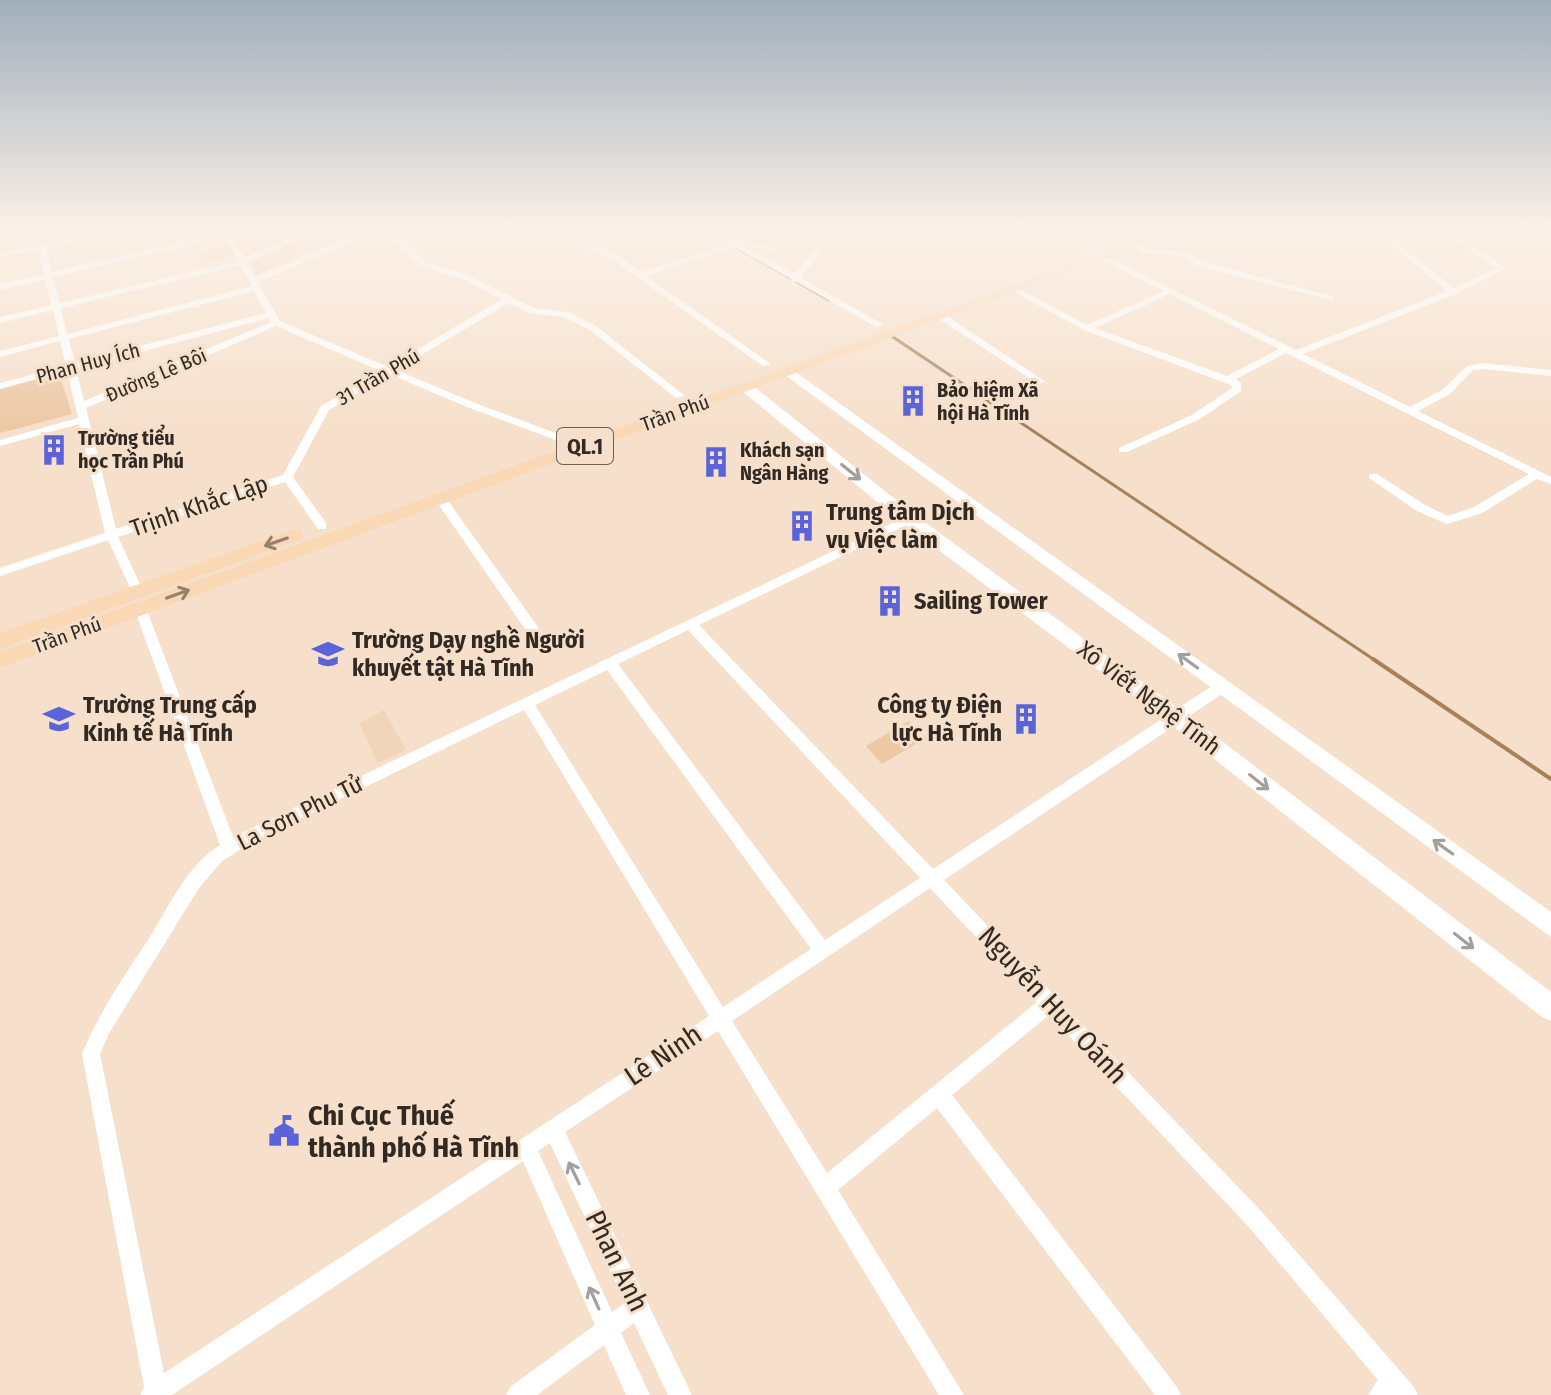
<svg xmlns="http://www.w3.org/2000/svg" width="1551" height="1395" font-family="'Fira Sans Condensed',sans-serif">
<style>
.built{fill:#f0d5bb}
.green{fill:#edc8a4}
.lines{fill:none;stroke-linecap:round;stroke-linejoin:round}
.stream-far1{stroke:#a6815c;stroke-width:3}
.stream{stroke:#a6815c;stroke-width:4}
.street{fill:#fff;fill-rule:evenodd}
.secondary{fill:#fff;fill-rule:evenodd}
.primary{fill:#fad8b6;fill-rule:evenodd}
.oneway{stroke:#a39f9c}
.oneway2{stroke:#96816c}
.labels{text-anchor:middle;dominant-baseline:central;stroke-width:6;stroke-linejoin:round;paint-order:stroke}
.far-street-label{font-size:20px;fill:#322a22;stroke:#f6e0cc}
.far-poi-label{font-size:20px;font-weight:bold;fill:#322a22;stroke:#f6e0cc;text-anchor:start}
.shield{fill:#f6e0cc;stroke:#6d6155;stroke-width:2}
.shield-label{font-size:22px;font-weight:bold;fill:#322a22}
.street-label{font-size:24px;fill:#322a22;stroke:#f6e0cc}
.poi-label{font-size:24px;font-weight:bold;fill:#322a22;stroke:#f6e0cc;text-anchor:start}
.near-street-label{font-size:28px;fill:#322a22;stroke:#f6e0cc}
.near-poi-label{font-size:28px;font-weight:bold;fill:#322a22;stroke:#f6e0cc;text-anchor:start}
</style>
<rect width="100%" height="100%" fill="#f6e0cc"/>
<path class="built" d="M384,710L406,750L378,763L359,723Z"/>
<g class="green">
<path d="M233,232H349L257,274L244,253L199,264L197,252L236,243Z"/>
<path d="M59,373L72,414L0,433V387Z"/>
<path d="M909,721L926,738L882,764L866,746Z"/>
</g>
<g class="lines">
<g class="stream-far1">
<path d="M732,245L829,300"/>
<path d="M890,335L1376,661"/>
</g>
<path class="stream" d="M1373,659L1551,779"/>
<g class="street">
<path d="M103,232H117L46,248L52,272L222,232H231L244,258L303,232H313L247,263L255,277L361,232H378L409,244L425,262L466,274L534,308L568,312L596,326L685,396L676,398L590,330L563,317L529,313L509,303L396,370L475,403L566,437V441H558L467,407L389,374L329,410L293,477L326,523V529H318L285,482L118,537L143,591L141,594H133L108,540L0,576V568L105,533L79,424L0,446V440L78,418L67,371L0,389V383L66,366L60,341L0,357V351L59,336L53,310L0,323V317L51,305L45,279L0,290V284L44,274L38,250L0,257V253ZM370,234L403,248L419,266L460,278L502,299L388,367L280,321L258,282ZM225,237L238,261L60,303L53,277ZM240,265L252,286L67,334L61,308ZM254,291L266,313L75,363L69,339ZM269,318L271,322L84,401L76,369ZM276,326L381,371L321,406L283,475L116,529L86,408Z"/>
<path d="M446,232H455L456,233L452,235Z"/>
<path d="M552,232H562L620,257L641,272L729,244L710,232H719L737,241L778,247L779,249L775,251L745,246L795,274L814,250H820L821,252L801,278L884,325L876,327L797,282H792L791,279L735,247L646,276L771,364L763,366L614,261Z"/>
<path d="M1376,232H1384L1454,288L1497,268L1442,232H1451L1507,268L1456,294L1303,354L1410,407L1442,390L1467,366L1484,363L1551,370V376L1484,369L1473,370L1450,394L1418,411L1551,477V484L1537,479L1482,513L1447,524L1417,511L1369,478V474H1377L1425,505L1448,516L1474,507L1529,474L1286,353L1236,379L1241,383V391L1200,419L1127,452H1119V448L1192,415L1232,388L1231,385L1084,330L1009,289L1016,287L1087,325L1164,291L1085,252L1084,250L1088,248L1296,350L1447,291ZM1170,294L1279,349L1227,376L1095,328Z"/>
<path d="M1136,242L1148,249L1188,252L1203,262L1336,297L1332,300L1197,266L1183,256L1143,253L1132,244Z"/>
<path d="M938,314H944L1046,382L1038,384L938,318Z"/>
<path d="M440,494L444,495L542,633L544,636L542,639H532L434,498Z"/>
<path d="M909,515L915,519L913,522L699,625L933,869L1218,682H1228L1230,686L1228,690L944,880L1053,994L1057,996L1059,1000L1262,1212L1414,1387L1418,1395H1368L1378,1380L1248,1226L1049,1015L952,1095L1177,1387L1181,1395H1155L937,1108L838,1190L964,1395H939L718,1031L565,1132L692,1395H668L634,1323L621,1333L650,1395H626L604,1345L537,1395H506L510,1387L595,1325L523,1161L172,1395H140L144,1387L82,1054C100,1010 127,972 153,932C171,902 189,864 220,845L134,608L135,605H145L146,608L233,837ZM688,630L920,878L825,940L618,664ZM607,670L811,949L723,1007L535,705ZM524,710L709,1016L164,1373L100,1054L108,1035L199,888L222,861L256,840ZM930,888L1037,1002L827,1173L732,1021ZM550,1143L625,1303L612,1312L538,1151Z"/>
</g>
<g class="secondary">
<path d="M790,368L1551,912V937L785,375L783,372Z"/>
<path d="M742,385H752L915,515L1185,713L1551,992V1021L1542,1017L1171,725L903,523L742,391Z"/>
</g>
<g class="primary">
<path d="M1160,232H1176L0,668V652Z"/>
<path d="M295,529L302,531V539L0,649V633Z"/>
</g>
</g>
<defs><path id="oneway-shaft" d="M-6 0H5M1.5-3L5.5 0L1.5 3" fill="none" stroke-width="1.6" stroke-linecap="round" stroke-linejoin="round" transform="scale(2)"/></defs>
<g class="oneway">
<use href="#oneway-shaft" transform="translate(851 472) rotate(39)"/>
<use href="#oneway-shaft" transform="translate(1188 661) rotate(-144)"/>
<use href="#oneway-shaft" transform="translate(1259 782) rotate(38)"/>
<use href="#oneway-shaft" transform="translate(1443 847) rotate(-144)"/>
<use href="#oneway-shaft" transform="translate(1464 941) rotate(38)"/>
<use href="#oneway-shaft" transform="translate(574 1173) rotate(-116)"/>
<use href="#oneway-shaft" transform="translate(594 1298) rotate(-114)"/>
</g>
<g class="oneway2">
<use href="#oneway-shaft" transform="translate(276 542) rotate(161)"/>
<use href="#oneway-shaft" transform="translate(178 594) rotate(-20)"/>
</g>
<linearGradient id="sky" x2="0" y2="1"><stop stop-color="#a1aeba"/><stop offset="0.54" stop-color="#fbf1e8"/><stop offset="1" stop-color="#fbf1e8" stop-opacity="0"/></linearGradient>
<rect width="1551" height="427" fill="url(#sky)"/>
<defs>
<symbol id="building-bare" viewBox="-9 -9 18 18"><path d="M-4-6H4V6H1V3H-1V6H-4ZM-2.5-4.3h1.7v1.8h-1.7ZM.8-4.3h1.7v1.8H.8ZM-2.5-1h1.7V.8h-1.7ZM.8-1h1.7V.8H.8Z" fill="#5a63da" stroke="#f6e0cc" stroke-width="2.5" paint-order="stroke"/></symbol>
<symbol id="school-bare" viewBox="-9 -9 18 18"><path d="M0-5L7-2L0 1L-7-2ZM-4 1L0 2.5L4 1V4Q0 6-4 4Z" fill="#5a63da" stroke="#f6e0cc" stroke-width="2.5" paint-order="stroke"/></symbol>
<symbol id="civic-bare" viewBox="-9 -9 18 18"><path d="M-.6-6.5H3V-4.5H.6V-3L4-1V1h2V6H-6V1h2V-1L-.6-3ZM-1.2 2.5V6h2.4V2.5Z" fill="#5a63da" stroke="#f6e0cc" stroke-width="2.5" paint-order="stroke"/></symbol>
</defs>
<g fill-rule="evenodd">
<use href="#building-bare" x="891" y="379" width="44" height="44"/>
<use href="#building-bare" x="32" y="428" width="44" height="44"/>
<use href="#building-bare" x="694" y="440" width="44" height="44"/>
<use href="#building-bare" x="780" y="504" width="44" height="44"/>
<use href="#building-bare" x="868" y="579" width="44" height="44"/>
<use href="#school-bare" x="306" y="632" width="44" height="44"/>
<use href="#school-bare" x="37" y="697" width="44" height="44"/>
<use href="#building-bare" x="1004" y="697" width="44" height="44"/>
<use href="#civic-bare" x="262" y="1109" width="44" height="44"/>
</g>
<g class="labels">
<g class="far-street-label">
<text transform="translate(88 363) rotate(-15)">Phan Huy Ích</text>
<text transform="translate(156 375) rotate(-23)">Đường Lê Bôi</text>
<text transform="translate(378 377) rotate(-30)">31 Trần Phú</text>
<text transform="translate(675 413) rotate(-20)">Trần Phú</text>
<text transform="translate(67 635) rotate(-20)">Trần Phú</text>
</g>
<g class="far-poi-label">
<text x="937" y="390">Bảo hiệm Xã<tspan x="937" dy="23">hội Hà Tĩnh</tspan></text>
<text x="78" y="438">Trường tiểu<tspan x="78" dy="23">học Trần Phú</tspan></text>
<text x="740" y="450">Khách sạn<tspan x="740" dy="23">Ngân Hàng</tspan></text>
</g>
<rect class="shield" x="557" y="428" width="56" height="36" rx="6"/>
<g class="shield-label">
<text x="585" y="446">QL.1</text>
</g>
<g class="street-label">
<text transform="translate(199 506) rotate(-19)">Trịnh Khắc Lập</text>
<text transform="translate(1149 698) rotate(37)">Xô Viết Nghệ Tĩnh</text>
<text transform="translate(300 813) rotate(-27)">La Sơn Phu Tử</text>
</g>
<g class="poi-label">
<text x="826" y="512">Trung tâm Dịch<tspan x="826" dy="28">vụ Việc làm</tspan></text>
<text x="914" y="601">Sailing Tower</text>
<text x="352" y="640">Trường Dạy nghề Người<tspan x="352" dy="28">khuyết tật Hà Tĩnh</tspan></text>
<text x="83" y="705">Trường Trung cấp<tspan x="83" dy="28">Kinh tế Hà Tĩnh</tspan></text>
<text x="1002" y="705" text-anchor="end">Công ty Điện<tspan x="1002" dy="28">lực Hà Tĩnh</tspan></text>
</g>
<g class="near-street-label">
<text transform="translate(1053 1005) rotate(47)">Nguyễn Huy Oánh</text>
<text transform="translate(663 1055) rotate(-34)">Lê Ninh</text>
<text transform="translate(617 1261) rotate(64)">Phan Anh</text>
</g>
<g class="near-poi-label">
<text x="308" y="1115">Chi Cục Thuế<tspan x="308" dy="32">thành phố Hà Tĩnh</tspan></text>
</g>
</g>
</svg>
